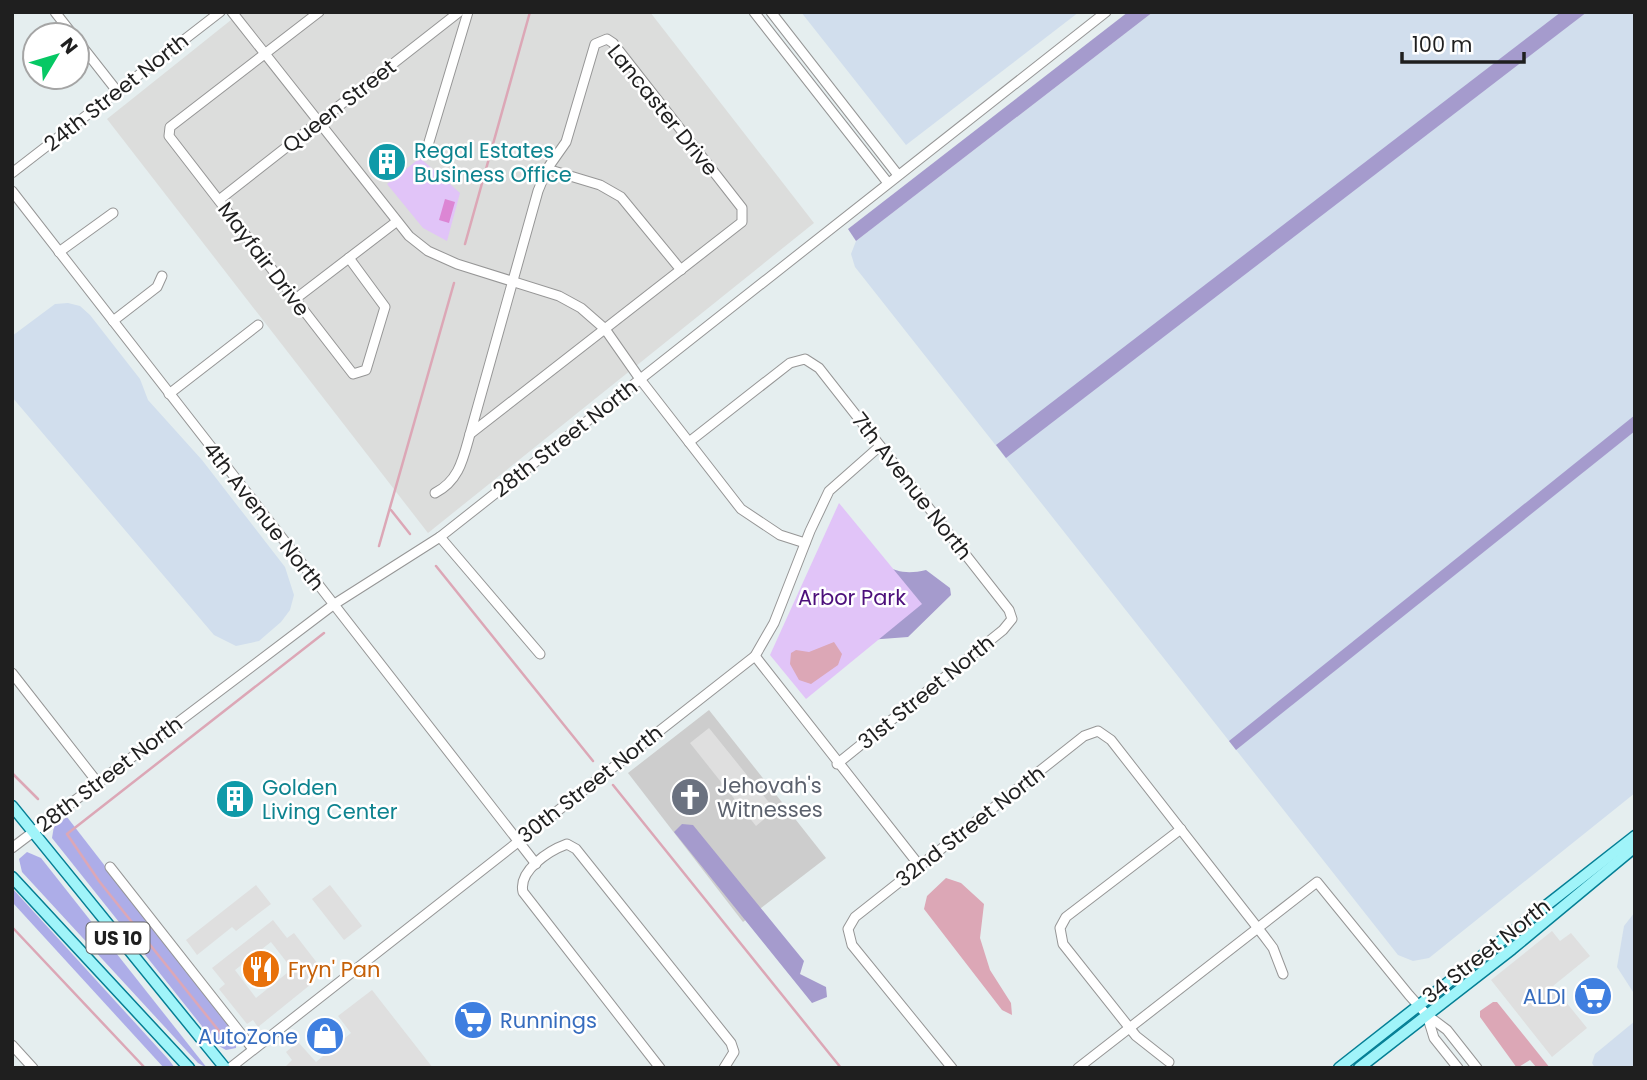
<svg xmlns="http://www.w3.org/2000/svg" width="1647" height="1080" font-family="Poppins,sans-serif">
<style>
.residential{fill:#dcdddc}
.religious{fill:#cdcdcd}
.farmland{fill:#d1deed}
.grass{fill:#adade8}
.forest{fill:#a59bcd}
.park{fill:#e1c4f8}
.pitch{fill:#dc86d4}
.parking{fill:#dfdfdf;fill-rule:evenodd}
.water{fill:#dca7b6}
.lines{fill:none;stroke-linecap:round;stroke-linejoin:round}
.stream{stroke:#dca7b6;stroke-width:2.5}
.minor-casing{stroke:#969696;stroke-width:11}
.major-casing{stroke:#047f95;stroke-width:13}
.minor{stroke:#fff;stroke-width:9}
.major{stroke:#a0f4f9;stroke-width:10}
.labels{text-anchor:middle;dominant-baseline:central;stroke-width:5;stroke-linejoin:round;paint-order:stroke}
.shield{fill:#fff;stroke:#626262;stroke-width:2}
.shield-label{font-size:19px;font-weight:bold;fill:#1f1f1f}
.street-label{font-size:21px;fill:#1f1f1f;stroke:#fff}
.culture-label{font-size:21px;fill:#0d838f;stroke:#fff;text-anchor:start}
.park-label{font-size:21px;fill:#4c0f7b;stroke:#fff}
.worship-label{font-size:21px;fill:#5b616d;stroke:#fff;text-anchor:start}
.food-label{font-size:21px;fill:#c56008;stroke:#fff;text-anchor:start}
.shop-label{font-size:21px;fill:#366cbe;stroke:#fff;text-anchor:end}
</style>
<rect width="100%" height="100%" fill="#e5eeef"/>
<path class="residential" d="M241,12H650L814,223L428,533L107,119Z"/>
<path class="religious" d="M709,710L826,858L743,922L628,773Z"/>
<g class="farmland">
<path d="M801,12H1079L906,145Z"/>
<path d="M1153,12H1635V793L1429,958L1413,961L1398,955L855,267L851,254L856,241Z"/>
<path d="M68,303L80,306L90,315L140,379L148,400L202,460L285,567L294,595L290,610L281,622L259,641L236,646L214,635L12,397V336L55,304Z"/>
<path d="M1635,912V995L1617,967L1624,926Z"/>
<path d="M1635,1021V1068H1595L1592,1063L1595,1054Z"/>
</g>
<g class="grass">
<path d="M67,817L236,1035V1048L226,1050L217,1045L52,838L54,826Z"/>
<path d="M27,852L41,858L207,1068L198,1063L22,872L19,859Z"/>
<path d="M12,888L169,1060L175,1068H164L13,903Z"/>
</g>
<g class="forest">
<path d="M1128,12H1153L856,241L848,229Z"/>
<path d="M1561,12H1587L1006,458L996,445Z"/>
<path d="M1635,415V431L1236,750L1229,741Z"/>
<path d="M883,564C898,573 909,574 926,570L950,588L951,595L908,637L855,641Z"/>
<path d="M682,824L693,825L804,961L800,974L826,987L827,997L812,1003L674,832Z"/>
</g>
<g class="park">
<path d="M420,158L460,193L447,241L423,228L387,184Z"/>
<path d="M839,503L922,604L806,699L770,655Z"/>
</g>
<path class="pitch" d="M445,199L455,202L449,223L439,220Z"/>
<g class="parking">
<path d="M709,728L775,810L756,826L690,743Z"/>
<path d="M256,885L271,904L236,931L232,927L197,955L186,940Z"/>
<path d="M330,885L362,926L344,940L312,899Z"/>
<path d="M273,920L287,938L294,933L321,968L306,980L310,985L258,1027L253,1020L247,1024L219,989L225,984L212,968ZM271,942L292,969L256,998L235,970Z"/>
<path d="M1552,931L1560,941L1571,933L1590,956L1553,986L1587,1028L1552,1057L1491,980Z"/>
<path d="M372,990L433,1068H288L286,1066L292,1060L286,1052L298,1042L316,1062L351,1033L338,1016Z"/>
</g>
<g class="water">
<path d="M834,642L842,654L838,665L811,684L799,680L790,664L791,653L796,650L809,652Z"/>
<path d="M946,878L961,883L984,904L980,938L990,970L1011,1003L1012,1015L1002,1010L924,909L927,896Z"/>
<path d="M1493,1002H1497L1550,1068H1537L1530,1060L1517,1068L1480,1017V1011Z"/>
</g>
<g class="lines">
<g class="stream">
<path d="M465,244L530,12"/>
<path d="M391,510L410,534"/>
<path d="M379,546L454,283"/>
<path d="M436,566L593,761"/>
<path d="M12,773L38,799"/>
<path d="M613,785L841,1068"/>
<path d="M12,927L145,1068"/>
<path d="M227,1041L99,881L67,834L324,633"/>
</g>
<defs>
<g id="minor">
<path d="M55,12L73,35"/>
<path d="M232,12L409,236L428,251L457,264L559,296L581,308L605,329L640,379L741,509L780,535L805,543"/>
<path d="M319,12L170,127L169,136L353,374L366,370L385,307L349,258"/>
<path d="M754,12L888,183"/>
<path d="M771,12L898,175"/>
<path d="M607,39L613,43L742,208V222L470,434L538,191L547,169L566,142L595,44Z"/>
<path d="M77,40L117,91"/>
<path d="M429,142L468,12"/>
<path d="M547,169L600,185L621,197L681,270"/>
<path d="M12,173L220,12"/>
<path d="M12,191L536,864"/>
<path d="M219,200L459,12"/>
<path d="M59,252L113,213"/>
<path d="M294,300L396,222"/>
<path d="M113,321L157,287L162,276"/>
<path d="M169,394L258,325"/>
<path d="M689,442L790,363L805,359L819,368L1009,610L1012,619L1003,630L837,764"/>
<path d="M435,493C459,481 463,459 470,434"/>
<path d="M440,537L540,654"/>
<path d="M755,656L919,865"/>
<path d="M12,673L98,783"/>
<path d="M12,848L333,605L440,537L1106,12"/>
<path d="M110,867L253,1049"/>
<path d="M1427,1015L1434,1038L1458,1068"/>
<path d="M12,1045L33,1068"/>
<path d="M1169,1062L1136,1036L1063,944L1060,928L1066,917L1181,829"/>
<path d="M230,1068L755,656L774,623L810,531L829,491L880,446"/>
<path d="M660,1068L523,892C518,871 548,851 567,844L576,849L731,1043L734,1052L724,1068"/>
<path d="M952,1068L852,945L848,929L855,917L1084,736L1098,731L1111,740L1264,936L1273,948L1283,974"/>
<path d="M1078,1068L1317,882L1409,995L1427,1015L1447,1030L1477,1068"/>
</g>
<g id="major">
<path d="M12,806L225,1068"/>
<path d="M12,877L189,1068"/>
<path d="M1339,1068L1635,836"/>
<path d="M1359,1068L1512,949L1635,847"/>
</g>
</defs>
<use href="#minor" class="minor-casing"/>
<use href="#major" class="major-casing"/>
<use href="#minor" class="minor"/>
<use href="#major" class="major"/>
</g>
<defs>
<symbol id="building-disc" viewBox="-11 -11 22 22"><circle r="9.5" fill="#0f9aa8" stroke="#fff"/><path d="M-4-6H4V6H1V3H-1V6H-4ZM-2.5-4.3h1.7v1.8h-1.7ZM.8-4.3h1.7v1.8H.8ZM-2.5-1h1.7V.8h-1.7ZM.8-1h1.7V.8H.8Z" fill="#fff"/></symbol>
<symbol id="church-disc" viewBox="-11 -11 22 22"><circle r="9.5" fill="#6b7280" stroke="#fff"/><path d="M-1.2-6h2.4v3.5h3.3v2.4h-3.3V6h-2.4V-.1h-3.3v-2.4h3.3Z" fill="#fff"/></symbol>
<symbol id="restaurant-disc" viewBox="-11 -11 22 22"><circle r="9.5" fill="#e8710a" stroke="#fff"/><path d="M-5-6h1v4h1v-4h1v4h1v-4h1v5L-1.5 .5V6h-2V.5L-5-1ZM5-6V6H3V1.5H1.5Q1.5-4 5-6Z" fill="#fff"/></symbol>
<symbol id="supermarket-disc" viewBox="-11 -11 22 22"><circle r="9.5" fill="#3f7fe0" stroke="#fff"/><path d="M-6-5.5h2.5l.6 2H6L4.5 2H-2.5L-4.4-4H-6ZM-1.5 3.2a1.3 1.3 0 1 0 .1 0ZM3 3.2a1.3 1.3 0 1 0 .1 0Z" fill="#fff"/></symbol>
<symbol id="shop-disc" viewBox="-11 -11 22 22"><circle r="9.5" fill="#3f7fe0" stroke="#fff"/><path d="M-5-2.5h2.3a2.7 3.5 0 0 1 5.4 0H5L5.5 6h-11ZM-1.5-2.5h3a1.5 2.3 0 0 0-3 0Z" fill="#fff"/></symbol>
</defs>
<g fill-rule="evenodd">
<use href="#building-disc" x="365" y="140" width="44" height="44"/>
<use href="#church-disc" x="668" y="775" width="44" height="44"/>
<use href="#building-disc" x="213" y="777" width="44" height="44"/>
<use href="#restaurant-disc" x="239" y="947" width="44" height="44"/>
<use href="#supermarket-disc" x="1571" y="974" width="44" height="44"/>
<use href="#supermarket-disc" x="451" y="998" width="44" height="44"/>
<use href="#shop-disc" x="303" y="1014" width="44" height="44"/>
</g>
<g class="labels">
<rect class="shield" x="86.5" y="922.5" width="63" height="31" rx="5"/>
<g class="shield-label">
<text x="118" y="938">US 10</text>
</g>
<g class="street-label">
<text transform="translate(116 92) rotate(-38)">24th Street North</text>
<text transform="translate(339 106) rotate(-38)">Queen Street</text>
<text transform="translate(663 110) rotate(51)">Lancaster Drive</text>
<text transform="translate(264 259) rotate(53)">Mayfair Drive</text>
<text transform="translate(565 438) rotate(-38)">28th Street North</text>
<text transform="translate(912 486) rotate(52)">7th Avenue North</text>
<text transform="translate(264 516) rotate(52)">4th Avenue North</text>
<text transform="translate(926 692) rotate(-39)">31st Street North</text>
<text transform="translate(109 774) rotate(-37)">28th Street North</text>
<text transform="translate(590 784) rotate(-38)">30th Street North</text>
<text transform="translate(970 826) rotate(-38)">32nd Street North</text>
<text transform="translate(1486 951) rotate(-38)">34 Street North</text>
</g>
<g class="culture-label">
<text x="414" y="150">Regal Estates<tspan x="414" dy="24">Business Office</tspan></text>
<text x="262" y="787">Golden<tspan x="262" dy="24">Living Center</tspan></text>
</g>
<g class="park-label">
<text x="852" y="597">Arbor Park</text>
</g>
<g class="worship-label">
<text x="717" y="785">Jehovah's<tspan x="717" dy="24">Witnesses</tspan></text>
</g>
<g class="food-label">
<text x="288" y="969">Fryn' Pan</text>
</g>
<g class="shop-label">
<text x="1566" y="996">ALDI</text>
<text x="500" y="1020" text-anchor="start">Runnings</text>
<text x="298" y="1036">AutoZone</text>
</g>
</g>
<rect width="1647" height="1080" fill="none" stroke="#1f1f1f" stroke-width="28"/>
<g transform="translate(56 56) rotate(52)"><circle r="33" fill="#ffffff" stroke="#a5a5a5" stroke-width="2"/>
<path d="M0-5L12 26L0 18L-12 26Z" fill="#06c864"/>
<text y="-10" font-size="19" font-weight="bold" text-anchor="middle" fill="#1f1f1f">N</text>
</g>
<path d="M1402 52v10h122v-10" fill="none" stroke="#1f1f1f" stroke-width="3.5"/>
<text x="1412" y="52" font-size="21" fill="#1f1f1f" stroke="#ffffff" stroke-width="5" paint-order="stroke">100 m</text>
</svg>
